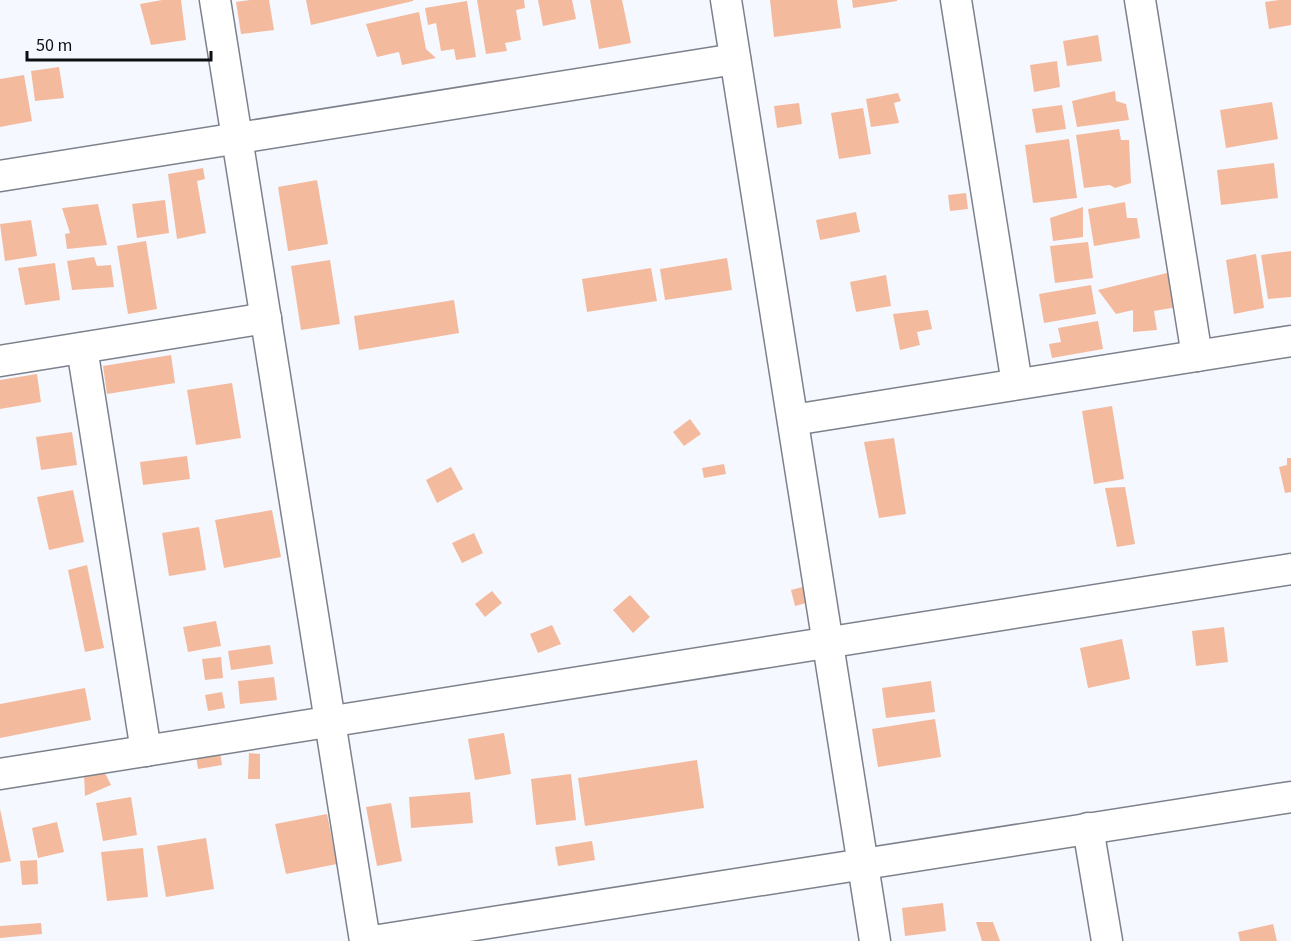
<svg xmlns="http://www.w3.org/2000/svg" width="1291" height="941" font-family="'Source Sans 3',sans-serif">
<style>
.building{fill:#f4ba9e}
.lines{fill:none;stroke-linecap:round;stroke-linejoin:round}
.minor-casing{stroke:#7c818b;stroke-width:33}
.minor{stroke:#fff;stroke-width:30}
</style>
<rect width="100%" height="100%" fill="#f5f8ff"/>
<g class="building">
<path d="M162,0H181L186,40L151,45L140,4Z"/>
<path d="M250,0H269L274,30L241,34L236,2Z"/>
<path d="M306,0H413V1L311,25Z"/>
<path d="M477,0H524L525,8L516,10L521,40L505,43L507,51L486,54Z"/>
<path d="M538,0H572L576,19L543,26Z"/>
<path d="M590,0H622L631,43L599,49Z"/>
<path d="M770,0H837L841,28L774,37Z"/>
<path d="M852,0H897V1L853,8Z"/>
<path d="M1279,0H1291V25L1269,29L1265,2Z"/>
<path d="M467,1L476,57L456,60L454,49L441,51L436,23L428,25L425,8Z"/>
<path d="M419,12L426,49L436,58L402,65L399,52L377,57L366,24Z"/>
<path d="M1098,35L1102,61L1067,66L1063,41Z"/>
<path d="M1057,61L1060,87L1034,92L1030,65Z"/>
<path d="M59,67L64,98L35,101L31,71Z"/>
<path d="M24,75L32,121L0,127V79Z"/>
<path d="M1115,91L1116,101L1126,104L1129,120L1077,127L1072,101Z"/>
<path d="M898,93L901,101L894,103L899,123L871,127L866,99Z"/>
<path d="M1272,102L1278,139L1226,148L1220,110Z"/>
<path d="M799,103L802,124L777,128L774,106Z"/>
<path d="M1062,105L1066,129L1036,133L1032,109Z"/>
<path d="M863,108L871,154L839,159L831,113Z"/>
<path d="M1119,129L1121,140H1129L1131,183L1115,188L1110,185L1084,188L1076,135Z"/>
<path d="M1069,139L1077,198L1033,203L1025,145Z"/>
<path d="M1274,163L1278,198L1221,205L1217,170Z"/>
<path d="M203,168L205,179L197,181L206,233L177,239L168,174Z"/>
<path d="M317,180L328,244L288,251L278,187Z"/>
<path d="M966,193L968,209L950,211L948,195Z"/>
<path d="M165,200L169,233L137,238L132,204Z"/>
<path d="M1125,202L1127,218H1137L1140,238L1094,246L1088,209Z"/>
<path d="M98,204L107,245L67,249L65,234L70,233L62,208Z"/>
<path d="M1083,207V237L1053,241L1050,218Z"/>
<path d="M856,212L860,232L820,240L816,220Z"/>
<path d="M31,220L37,256L5,261L0,224Z"/>
<path d="M146,241L157,309L128,314L117,246Z"/>
<path d="M1088,242L1093,278L1055,283L1050,246Z"/>
<path d="M1291,251V297L1268,299L1261,255Z"/>
<path d="M1256,254L1264,308L1234,314L1226,260Z"/>
<path d="M94,257L97,266L111,265L114,287L72,290L67,261Z"/>
<path d="M727,258L732,290L665,300L660,269Z"/>
<path d="M330,260L340,324L301,330L291,266Z"/>
<path d="M55,263L60,300L25,305L18,268Z"/>
<path d="M651,268L657,301L587,312L582,279Z"/>
<path d="M1167,273L1177,307L1154,311L1157,330L1133,332V310L1116,314L1098,290Z"/>
<path d="M886,275L891,306L856,312L850,282Z"/>
<path d="M1091,285L1096,314L1044,323L1039,294Z"/>
<path d="M454,300L459,333L359,350L354,316Z"/>
<path d="M928,310L932,329L917,332L920,345L900,350L893,314Z"/>
<path d="M1098,321L1103,349L1052,358L1049,344L1061,342L1058,328Z"/>
<path d="M171,355L175,383L107,394L103,366Z"/>
<path d="M37,374L41,402L0,409V380Z"/>
<path d="M232,383L241,438L196,445L187,390Z"/>
<path d="M1112,406L1124,479L1094,484L1082,411Z"/>
<path d="M690,419L701,434L684,446L673,432Z"/>
<path d="M72,432L77,465L41,470L36,437Z"/>
<path d="M894,438L906,514L879,518L864,442Z"/>
<path d="M187,456L190,479L143,485L140,462Z"/>
<path d="M1287,458H1291V492L1285,493L1279,467L1287,465Z"/>
<path d="M724,464L726,474L704,478L702,468Z"/>
<path d="M451,467L463,489L437,503L426,480Z"/>
<path d="M1125,487L1135,544L1117,547L1105,488Z"/>
<path d="M73,490L84,542L49,550L37,497Z"/>
<path d="M272,510L281,557L224,568L215,520Z"/>
<path d="M199,527L206,570L169,576L162,533Z"/>
<path d="M474,533L483,553L462,563L452,543Z"/>
<path d="M87,565L104,648L85,652L68,570Z"/>
<path d="M810,585L814,601L795,606L791,590Z"/>
<path d="M492,591L502,603L485,617L475,604Z"/>
<path d="M630,595L650,617L633,633L613,610Z"/>
<path d="M216,621L221,646L188,652L183,627Z"/>
<path d="M552,625L561,644L538,653L530,634Z"/>
<path d="M1224,627L1228,662L1196,666L1192,631Z"/>
<path d="M1122,639L1130,679L1088,688L1080,648Z"/>
<path d="M270,645L273,664L231,670L228,651Z"/>
<path d="M221,657L223,678L205,680L202,659Z"/>
<path d="M274,677L277,700L240,704L238,681Z"/>
<path d="M931,681L935,712L886,718L882,688Z"/>
<path d="M85,688L91,720L0,738V704Z"/>
<path d="M222,692L225,708L208,711L205,695Z"/>
<path d="M935,719L941,757L878,767L872,729Z"/>
<path d="M504,733L511,774L475,780L468,739Z"/>
<path d="M220,752L222,765L198,769L196,756Z"/>
<path d="M249,753L260,754V779H248Z"/>
<path d="M697,760L704,808L585,826L578,778Z"/>
<path d="M105,773L111,785L85,796L84,774Z"/>
<path d="M571,774L576,820L536,825L531,779Z"/>
<path d="M470,792L473,823L411,828L409,797Z"/>
<path d="M131,797L137,835L103,841L96,803Z"/>
<path d="M391,803L402,861L377,866L366,807Z"/>
<path d="M0,809L11,861L0,863Z"/>
<path d="M327,814L337,864L286,874L275,824Z"/>
<path d="M57,822L64,852L38,858L32,828Z"/>
<path d="M206,838L214,889L166,897L157,846Z"/>
<path d="M592,841L595,860L558,866L555,847Z"/>
<path d="M143,848L148,897L107,901L101,852Z"/>
<path d="M37,860L38,884L22,885L20,861Z"/>
<path d="M943,903L946,931L905,936L902,908Z"/>
<path d="M976,922H993L1000,941H982Z"/>
<path d="M41,923L42,934L0,938V926Z"/>
<path d="M1273,924L1277,941H1240L1238,932Z"/>
</g>
<g class="lines">
<defs>
<g id="minor">
<path d="M215,0L365,941"/>
<path d="M726,0L875,941"/>
<path d="M956,0L1017,384"/>
<path d="M1140,0L1197,356"/>
<path d="M0,176L735,59"/>
<path d="M82,348L146,751"/>
<path d="M0,361L266,318"/>
<path d="M793,420L1291,341"/>
<path d="M0,774L1291,569"/>
<path d="M1088,828L1107,941"/>
<path d="M373,941L1291,797"/>
</g>
</defs>
<use href="#minor" class="minor-casing"/>
<use href="#minor" class="minor"/>
</g>
<path d="M27 51v9h184v-9" fill="none" stroke="#0d0f13" stroke-width="3"/>
<text x="36" y="51" font-size="18" fill="#0d0f13" stroke="#f5f8ff" stroke-width="4.5" paint-order="stroke">50 m</text>
</svg>
